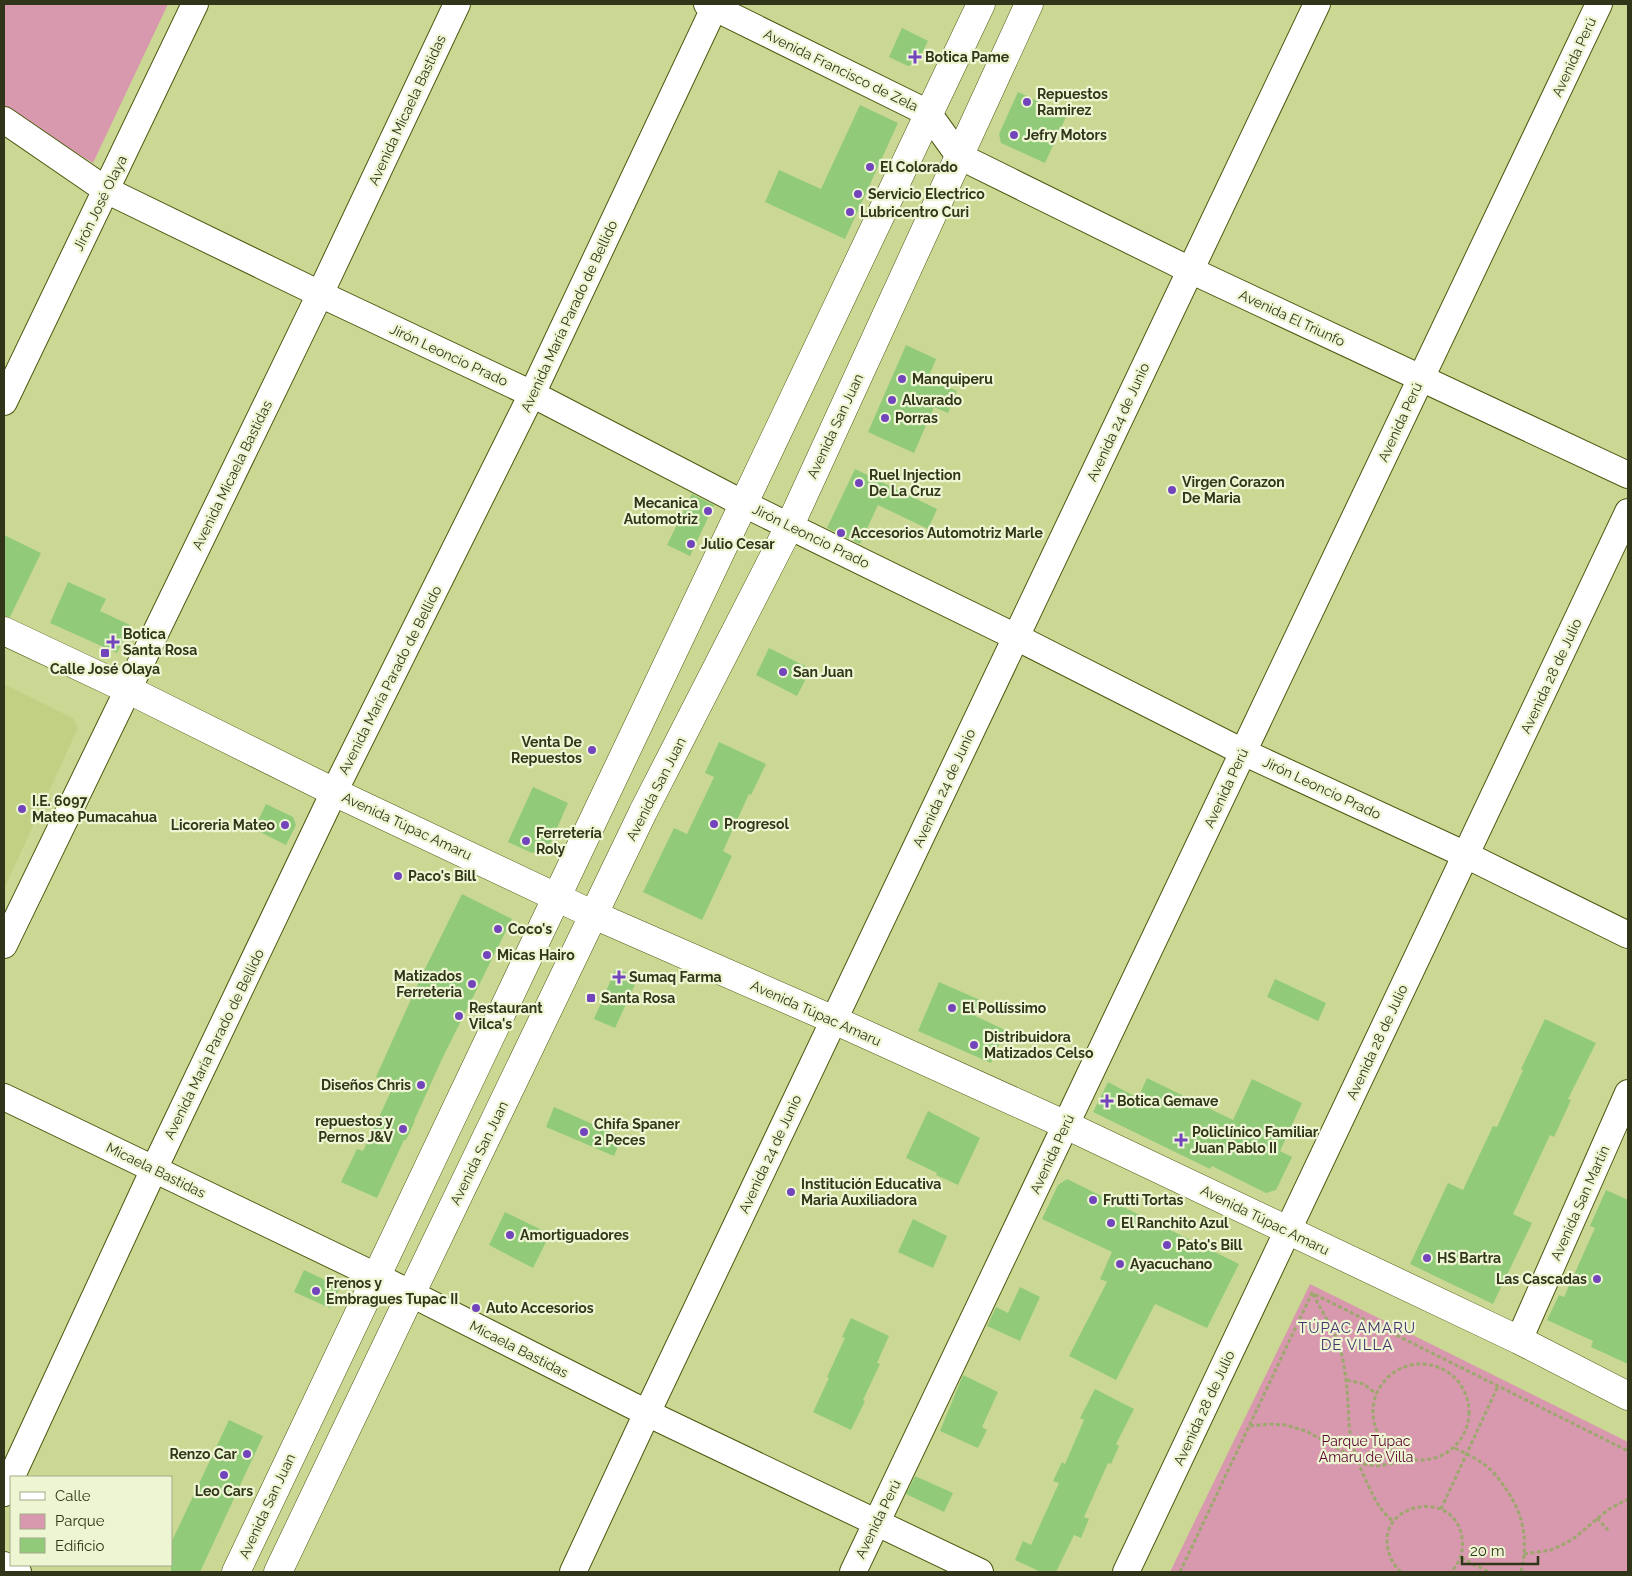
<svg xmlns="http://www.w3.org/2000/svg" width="1632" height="1576" font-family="Raleway,sans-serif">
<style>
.built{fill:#c2d083}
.green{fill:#d899ae}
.building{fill:#91cb7a}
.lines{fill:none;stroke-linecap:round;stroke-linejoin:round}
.street-casing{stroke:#4e5811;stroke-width:28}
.secondary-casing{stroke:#4e5811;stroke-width:29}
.path{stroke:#9da76f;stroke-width:3;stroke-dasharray:4 2.5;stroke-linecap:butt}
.street{stroke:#fff;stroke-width:26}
.secondary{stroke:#fff;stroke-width:28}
.poi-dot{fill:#7345bd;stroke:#edf5d2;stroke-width:2}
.labels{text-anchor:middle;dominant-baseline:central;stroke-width:4.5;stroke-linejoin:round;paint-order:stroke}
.poi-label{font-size:14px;font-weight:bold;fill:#31361a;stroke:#edf5d2;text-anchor:start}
.street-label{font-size:14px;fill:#31361a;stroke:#edf5d2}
.park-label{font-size:14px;fill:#5d0432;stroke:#edf5d2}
.neighbourhood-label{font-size:15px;letter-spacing:1px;fill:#48346f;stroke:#edf5d2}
</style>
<rect width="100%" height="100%" fill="#cbd893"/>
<path class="built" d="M4,684L73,718L78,728L4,889Z"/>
<g class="green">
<path d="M4,4H168L93,163L4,108Z"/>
<path d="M1310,1284L1628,1442V1572H1170Z"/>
</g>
<g class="building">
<path d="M902,28L928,41L917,63L908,66L889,57Z"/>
<path d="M1018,92L1067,115L1045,163L1001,143L999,134Z"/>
<path d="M860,105L898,123L845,239L765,202L779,170L821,189Z"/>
<path d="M906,345L936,359L928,378L957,391L948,413L934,407L914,453L868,432Z"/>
<path d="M855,469L937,509L928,529L878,505L860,544L827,528Z"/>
<path d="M692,494L714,505L690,556L667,545Z"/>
<path d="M4,535L41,553L10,617L4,616Z"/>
<path d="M68,582L106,599L100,611L130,625L117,653L50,623Z"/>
<path d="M769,648L811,669L797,696L756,675Z"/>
<path d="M719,742L766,764L751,795L749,794L723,851L732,856L702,920L643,892L674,828L687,834L714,777L705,773Z"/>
<path d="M533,787L568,803L548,849L532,853L508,842Z"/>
<path d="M266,804L293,817L296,825L286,845L254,829Z"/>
<path d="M462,894L512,919L442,1059L414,1121H415L406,1140H404L377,1198L341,1182L357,1149L363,1151L394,1085L376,1077L421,977Z"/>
<path d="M616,968L638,978L615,1028L594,1019Z"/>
<path d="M1275,979L1326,1003L1318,1021L1267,997Z"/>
<path d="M939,982L980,1000L973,1015L1005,1030L991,1063L918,1031Z"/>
<path d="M1545,1019L1596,1043L1568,1099L1571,1100L1554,1137L1550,1135L1513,1214L1532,1223L1493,1304L1410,1264L1448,1183L1463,1190L1493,1126L1497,1127L1523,1070L1521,1069Z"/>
<path d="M1147,1078L1233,1120L1252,1079L1302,1103L1280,1151L1292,1157L1276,1190L1266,1193L1212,1166L1210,1169L1093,1112L1108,1082L1138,1098Z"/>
<path d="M554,1107L622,1137L614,1156L546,1127Z"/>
<path d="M928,1111L980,1138L958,1185L936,1175L937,1173L906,1158Z"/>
<path d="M1067,1179L1239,1264L1207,1328L1155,1304L1116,1380L1069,1356L1107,1282L1100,1279L1112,1252L1042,1219L1058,1185Z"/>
<path d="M1606,1190L1628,1200V1364L1591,1347L1593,1341L1547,1320L1559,1295L1564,1297L1595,1228L1590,1226Z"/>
<path d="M505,1212L550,1234L533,1268L489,1245Z"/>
<path d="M913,1219L947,1236L933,1268L898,1252Z"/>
<path d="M304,1270L340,1287L330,1308L294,1292Z"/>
<path d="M1020,1287L1040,1297L1020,1341L987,1326L996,1307L1008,1313Z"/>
<path d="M851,1318L889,1336L877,1363L880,1364L863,1400L865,1401L851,1430L813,1412L829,1378L827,1377L845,1338L842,1337Z"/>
<path d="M963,1375L998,1392L982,1427L987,1430L978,1448L940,1431Z"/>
<path d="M1095,1389L1134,1409L1116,1444L1119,1446L1111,1464L1108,1463L1084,1517L1089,1519L1081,1538L1074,1535L1056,1572H1041L1015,1560L1023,1541L1031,1545L1059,1483L1053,1481L1062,1462L1065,1464L1084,1420L1080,1418Z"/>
<path d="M229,1420L263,1436L200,1572H171V1543Z"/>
<path d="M915,1476L953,1493L944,1512L906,1494Z"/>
</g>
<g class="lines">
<defs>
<g id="street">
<path d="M707,4L928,113L959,156L1190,270L1628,475"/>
<path d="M4,120L106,190L320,294L532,394L744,504L1016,637L1243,752L1466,855L1628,935"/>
<path d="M4,402L195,4"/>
<path d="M4,945L320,294L457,4"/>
<path d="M4,1097L376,1276L647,1413L980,1572"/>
<path d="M1519,1340L1628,1093"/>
<path d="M4,1493L154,1169L334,792L532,394L716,4"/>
<path d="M4,1565L18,1572"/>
<path d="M573,1572L647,1413L1317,4"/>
<path d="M853,1572L1599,4"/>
<path d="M1126,1572L1628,512"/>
</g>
<g id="secondary">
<path d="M4,631L127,689L334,792L594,915L834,1020L1066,1125L1519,1340L1628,1396"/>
<path d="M236,1572L981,4"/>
<path d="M278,1572L411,1294L643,812L790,525L1029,4"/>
</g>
</defs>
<use href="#street" class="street-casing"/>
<use href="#secondary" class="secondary-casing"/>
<g class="path">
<path d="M1313,1294C1323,1314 1337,1333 1342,1356C1347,1379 1348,1400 1349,1424C1351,1446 1359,1466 1368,1485C1375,1500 1381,1512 1394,1522"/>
<circle cx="1421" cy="1412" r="48"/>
<path d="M1347,1380L1364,1384L1376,1394"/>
<path d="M1250,1426L1269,1424L1286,1425L1306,1431L1352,1456L1362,1464L1378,1466L1407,1461L1409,1459"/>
<path d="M1455,1448C1464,1453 1474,1457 1482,1463C1489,1467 1496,1475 1501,1482C1523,1511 1529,1537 1521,1572"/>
<path d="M1441,1509L1498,1386"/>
<path d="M1597,1518L1608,1530"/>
<path d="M1524,1554L1551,1550L1562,1545L1573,1539L1609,1509L1628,1499"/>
<path d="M1461,1558L1489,1572"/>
<path d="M1180,1572L1312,1293L1628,1451"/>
<path d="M1401,1572C1394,1566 1390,1558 1388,1549C1377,1503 1455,1487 1462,1538C1464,1550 1460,1564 1450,1572"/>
</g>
<use href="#street" class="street"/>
<use href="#secondary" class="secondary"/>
</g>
<g class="poi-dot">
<path d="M912.5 49.5h5v5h5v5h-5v5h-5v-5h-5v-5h5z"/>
<circle cx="1027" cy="102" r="5"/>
<circle cx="1014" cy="135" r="5"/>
<circle cx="870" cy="167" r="5"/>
<circle cx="858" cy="194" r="5"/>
<circle cx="850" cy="212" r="5"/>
<circle cx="902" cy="379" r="5"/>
<circle cx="892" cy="400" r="5"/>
<circle cx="885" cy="418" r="5"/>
<circle cx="859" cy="483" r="5"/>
<circle cx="1172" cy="490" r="5"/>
<circle cx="708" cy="511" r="5"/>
<circle cx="841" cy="533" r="5"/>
<circle cx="691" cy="544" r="5"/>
<path d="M110.5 634.5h5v5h5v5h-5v5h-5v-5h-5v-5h5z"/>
<rect x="100" y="648" width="10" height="10" rx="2.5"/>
<circle cx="783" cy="672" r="5"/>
<circle cx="592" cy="750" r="5"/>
<circle cx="22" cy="809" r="5"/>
<circle cx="714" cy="824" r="5"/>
<circle cx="285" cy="825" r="5"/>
<circle cx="526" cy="841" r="5"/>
<circle cx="398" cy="876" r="5"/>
<circle cx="498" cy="929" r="5"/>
<circle cx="487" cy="955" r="5"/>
<path d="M616.5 969.5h5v5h5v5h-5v5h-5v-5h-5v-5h5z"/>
<circle cx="472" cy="984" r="5"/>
<rect x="586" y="993" width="10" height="10" rx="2.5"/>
<circle cx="952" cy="1008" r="5"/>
<circle cx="459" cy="1016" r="5"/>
<circle cx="974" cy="1045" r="5"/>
<circle cx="421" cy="1085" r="5"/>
<path d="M1104.5 1093.5h5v5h5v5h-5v5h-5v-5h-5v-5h5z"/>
<circle cx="403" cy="1129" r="5"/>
<circle cx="584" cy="1132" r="5"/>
<path d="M1178.5 1132.5h5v5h5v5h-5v5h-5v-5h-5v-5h5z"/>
<circle cx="791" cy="1192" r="5"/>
<circle cx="1093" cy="1200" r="5"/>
<circle cx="1111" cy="1223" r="5"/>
<circle cx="510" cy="1235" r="5"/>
<circle cx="1167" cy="1245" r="5"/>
<circle cx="1427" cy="1258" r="5"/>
<circle cx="1120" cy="1264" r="5"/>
<circle cx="1597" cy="1279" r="5"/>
<circle cx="316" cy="1291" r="5"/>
<circle cx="476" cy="1308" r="5"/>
<circle cx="247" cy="1454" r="5"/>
<circle cx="224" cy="1475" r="5"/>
</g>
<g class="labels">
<g class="poi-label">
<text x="925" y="57">Botica Pame</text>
<text x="1037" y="94">Repuestos<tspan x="1037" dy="16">Ramirez</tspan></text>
<text x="1024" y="135">Jefry Motors</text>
<text x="880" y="167">El Colorado</text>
<text x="868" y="194">Servicio Electrico</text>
<text x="860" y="212">Lubricentro Curi</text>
<text x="912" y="379">Manquiperu</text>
<text x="902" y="400">Alvarado</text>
<text x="895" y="418">Porras</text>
<text x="869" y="475">Ruel Injection<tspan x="869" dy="16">De La Cruz</tspan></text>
<text x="1182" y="482">Virgen Corazon<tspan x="1182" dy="16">De Maria</tspan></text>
<text x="698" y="503" text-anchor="end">Mecanica<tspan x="698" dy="16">Automotriz</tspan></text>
<text x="851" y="533">Accesorios Automotriz Marle</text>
<text x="701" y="544">Julio Cesar</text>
<text x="123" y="634">Botica<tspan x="123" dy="16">Santa Rosa</tspan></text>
<text x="105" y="669" text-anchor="middle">Calle José Olaya</text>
<text x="793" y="672">San Juan</text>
<text x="582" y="742" text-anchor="end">Venta De<tspan x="582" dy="16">Repuestos</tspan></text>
<text x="32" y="801">I.E. 6097<tspan x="32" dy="16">Mateo Pumacahua</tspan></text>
<text x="724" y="824">Progresol</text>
<text x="275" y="825" text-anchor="end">Licoreria Mateo</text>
<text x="536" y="833">Ferretería<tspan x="536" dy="16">Roly</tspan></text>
<text x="408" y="876">Paco's Bill</text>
<text x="508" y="929">Coco's</text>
<text x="497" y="955">Micas Hairo</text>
<text x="462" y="976" text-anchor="end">Matizados<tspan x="462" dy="16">Ferreteria</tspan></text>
<text x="629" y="977">Sumaq Farma</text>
<text x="601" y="998">Santa Rosa</text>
<text x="469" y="1008">Restaurant<tspan x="469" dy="16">Vilca's</tspan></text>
<text x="962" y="1008">El Pollíssimo</text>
<text x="984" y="1037">Distribuidora<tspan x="984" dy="16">Matizados Celso</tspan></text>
<text x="411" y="1085" text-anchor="end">Diseños Chris</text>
<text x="1117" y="1101">Botica Gemave</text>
<text x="393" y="1121" text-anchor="end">repuestos y<tspan x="393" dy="16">Pernos J&amp;V</tspan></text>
<text x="594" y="1124">Chifa Spaner<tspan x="594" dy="16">2 Peces</tspan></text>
<text x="1192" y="1132">Policlínico Familiar<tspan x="1192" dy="16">Juan Pablo II</tspan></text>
<text x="801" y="1184">Institución Educativa<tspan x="801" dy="16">Maria Auxiliadora</tspan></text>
<text x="1103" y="1200">Frutti Tortas</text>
<text x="1121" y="1223">El Ranchito Azul</text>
<text x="520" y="1235">Amortiguadores</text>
<text x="1177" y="1245">Pato's Bill</text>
<text x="1437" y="1258">HS Bartra</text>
<text x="1130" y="1264">Ayacuchano</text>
<text x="1587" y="1279" text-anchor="end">Las Cascadas</text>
<text x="326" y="1283">Frenos y<tspan x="326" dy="16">Embragues Tupac II</tspan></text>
<text x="486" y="1308">Auto Accesorios</text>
<text x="237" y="1454" text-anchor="end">Renzo Car</text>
<text x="224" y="1491" text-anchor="middle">Leo Cars</text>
</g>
<g class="street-label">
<text transform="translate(1574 57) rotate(-65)">Avenida Perú</text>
<text transform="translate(841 70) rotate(26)">Avenida Francisco de Zela</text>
<text transform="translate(407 110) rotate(-65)">Avenida Micaela Bastidas</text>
<text transform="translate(100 203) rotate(-64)">Jirón José Olaya</text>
<text transform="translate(569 316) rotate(-65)">Avenida María Parado de Bellido</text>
<text transform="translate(1292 318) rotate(25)">Avenida El Triunfo</text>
<text transform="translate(449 355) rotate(25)">Jirón Leoncio Prado</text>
<text transform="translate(1118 422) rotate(-65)">Avenida 24 de Junio</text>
<text transform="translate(1400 422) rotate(-65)">Avenida Perú</text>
<text transform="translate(835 426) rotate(-65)">Avenida San Juan</text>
<text transform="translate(232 475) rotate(-64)">Avenida Micaela Bastidas</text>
<text transform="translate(811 536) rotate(26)">Jirón Leoncio Prado</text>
<text transform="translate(1551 676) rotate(-65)">Avenida 28 de Julio</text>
<text transform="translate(390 680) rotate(-63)">Avenida María Parado de Bellido</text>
<text transform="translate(944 788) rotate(-65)">Avenida 24 de Junio</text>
<text transform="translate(1226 788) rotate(-65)">Avenida Perú</text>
<text transform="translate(1322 788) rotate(25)">Jirón Leoncio Prado</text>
<text transform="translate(656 789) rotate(-63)">Avenida San Juan</text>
<text transform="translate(407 826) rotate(25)">Avenida Túpac Amaru</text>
<text transform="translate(816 1013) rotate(24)">Avenida Túpac Amaru</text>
<text transform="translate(1377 1042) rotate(-65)">Avenida 28 de Julio</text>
<text transform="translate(214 1044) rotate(-64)">Avenida María Parado de Bellido</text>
<text transform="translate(479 1153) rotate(-64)">Avenida San Juan</text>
<text transform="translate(770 1154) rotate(-65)">Avenida 24 de Junio</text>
<text transform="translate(1052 1154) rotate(-65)">Avenida Perú</text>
<text transform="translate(156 1170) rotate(26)">Micaela Bastidas</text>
<text transform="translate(1580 1203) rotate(-66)">Avenida San Martín</text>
<text transform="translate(1265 1220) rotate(26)">Avenida Túpac Amaru</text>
<text transform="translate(519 1349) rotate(27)">Micaela Bastidas</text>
<text transform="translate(1204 1408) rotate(-65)">Avenida 28 de Julio</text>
<text transform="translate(267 1506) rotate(-65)">Avenida San Juan</text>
<text transform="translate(878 1519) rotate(-64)">Avenida Perú</text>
</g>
<g class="park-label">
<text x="1366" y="1441">Parque Túpac<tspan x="1366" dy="16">Amaru de Villa</tspan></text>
</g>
<g class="neighbourhood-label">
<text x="1357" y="1328">TÚPAC AMARU<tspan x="1357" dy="17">DE VILLA</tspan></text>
</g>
</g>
<rect width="1632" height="1576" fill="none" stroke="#31361a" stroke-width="10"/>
<rect x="10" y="1476" width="162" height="90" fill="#edf5d2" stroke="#a2a988"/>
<rect x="20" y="1492" width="25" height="8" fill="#ffffff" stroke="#a2a988"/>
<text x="55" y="1501" font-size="15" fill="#31361a">Calle</text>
<rect x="20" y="1514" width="25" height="15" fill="#d899ae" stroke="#a2a988"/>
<text x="55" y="1526" font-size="15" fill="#31361a">Parque</text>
<rect x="20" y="1538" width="25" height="15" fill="#91cb7a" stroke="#a2a988"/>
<text x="55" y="1551" font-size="15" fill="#31361a">Edificio</text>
<path d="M1462 1556v8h76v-8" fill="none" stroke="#31361a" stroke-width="2.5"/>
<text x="1470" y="1556" font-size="15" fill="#31361a" stroke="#edf5d2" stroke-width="4" paint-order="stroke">20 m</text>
</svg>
